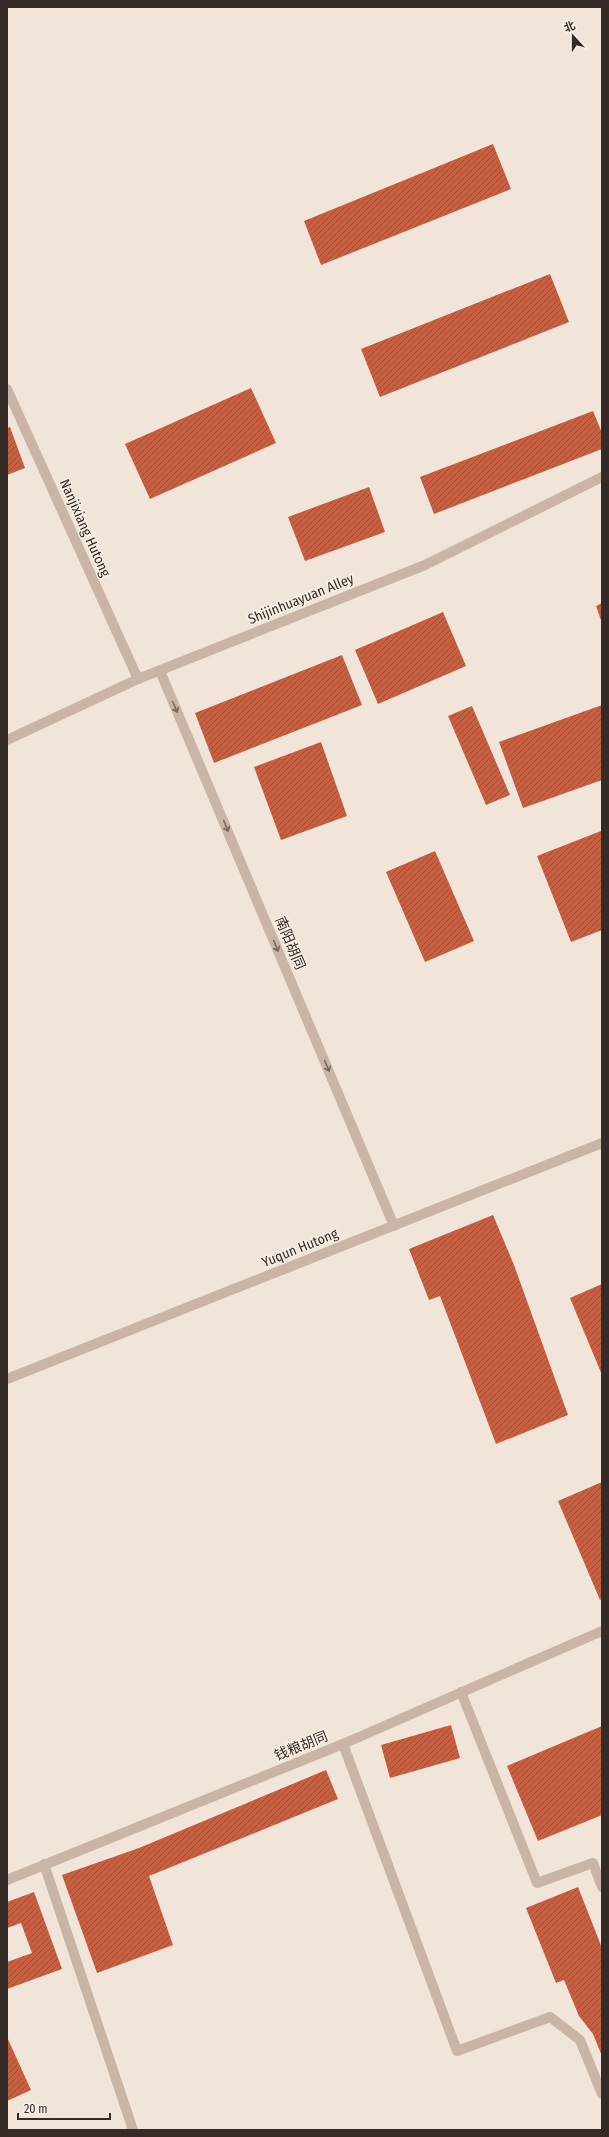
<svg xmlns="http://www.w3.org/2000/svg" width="609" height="2137" font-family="'Fira Sans Condensed','Noto Sans SC',sans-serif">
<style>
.building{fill:url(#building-hatch)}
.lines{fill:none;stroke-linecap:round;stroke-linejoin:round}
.minor{stroke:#c9b5a5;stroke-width:10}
.oneway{stroke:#77695f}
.labels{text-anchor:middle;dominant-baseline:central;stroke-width:3;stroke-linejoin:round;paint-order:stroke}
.street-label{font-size:14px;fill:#342a26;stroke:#f9efe5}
</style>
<defs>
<pattern id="building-hatch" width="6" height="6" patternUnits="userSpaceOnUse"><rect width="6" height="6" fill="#c56043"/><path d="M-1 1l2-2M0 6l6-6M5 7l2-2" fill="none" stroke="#a14f38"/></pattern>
</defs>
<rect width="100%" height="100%" fill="#f1e5d9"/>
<g class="building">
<path d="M493,144L511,189L321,265L304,221Z"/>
<path d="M550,274L569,322L380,397L361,349Z"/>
<path d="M251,388L276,443L150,499L125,444Z"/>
<path d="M593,411L602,433V449L434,514L420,477Z"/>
<path d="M10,427L25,468L7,475V428Z"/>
<path d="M369,487L385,532L305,561L288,517Z"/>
<path d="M602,603V623L596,606Z"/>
<path d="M443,612L466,666L378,704L355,650Z"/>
<path d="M342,655L362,705L214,763L195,713Z"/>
<path d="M602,705V780L523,808L499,742Z"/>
<path d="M472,706L510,795L486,805L448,716Z"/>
<path d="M321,742L347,816L281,840L254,767Z"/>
<path d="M601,831L602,930L571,942L537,856Z"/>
<path d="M435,851L474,941L425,962L386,872Z"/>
<path d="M493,1215L514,1265L568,1415L496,1444L440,1296L429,1300L409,1249Z"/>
<path d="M602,1284V1375L570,1298Z"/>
<path d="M602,1482V1599L600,1600L558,1501Z"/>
<path d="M451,1725L460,1758L390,1778L381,1745Z"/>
<path d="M602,1726V1815L538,1841L507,1766Z"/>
<path d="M326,1770L338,1799L149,1876L173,1945L97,1973L62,1875L139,1848Z"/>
<path d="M578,1887L602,1948V2056L593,2034L579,2016L564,1980L556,1983L526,1908Z"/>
<path d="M34,1892L62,1969L7,1989V1962L32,1953L21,1923L7,1928V1902Z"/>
<path d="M7,2037L31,2090L7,2101Z"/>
</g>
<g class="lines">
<g class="minor">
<path d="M7,389L138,679"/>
<path d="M160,671L394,1226"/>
<path d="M7,740L138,679L425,565L602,477"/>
<path d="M7,1379L602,1143"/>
<path d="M461,1692L537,1883L593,1863L602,1887"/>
<path d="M343,1744L457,2051L550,2017L580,2040L602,2094"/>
<path d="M44,1864L133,2130"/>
<path d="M7,1880L343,1744L602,1631"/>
</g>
</g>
<defs><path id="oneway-shaft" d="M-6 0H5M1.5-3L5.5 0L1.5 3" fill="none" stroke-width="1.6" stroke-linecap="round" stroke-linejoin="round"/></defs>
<g class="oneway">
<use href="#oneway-shaft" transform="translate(175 707) rotate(67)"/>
<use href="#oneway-shaft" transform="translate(226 826) rotate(67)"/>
<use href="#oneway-shaft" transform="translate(276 946) rotate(67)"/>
<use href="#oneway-shaft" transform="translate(327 1066) rotate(67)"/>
</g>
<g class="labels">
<g class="street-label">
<text transform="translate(85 528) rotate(66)">Nanjixiang Hutong</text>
<text transform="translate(301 599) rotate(-22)">Shijinhuayuan Alley</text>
<text transform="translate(290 943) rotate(67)">南阳胡同</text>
<text transform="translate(300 1248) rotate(-22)">Yuqun Hutong</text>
<text transform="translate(301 1746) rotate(-22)">钱粮胡同</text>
</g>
</g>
<rect width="609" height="2137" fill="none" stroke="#342a26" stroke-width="16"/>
<g transform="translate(573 36) rotate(339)" stroke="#f9efe5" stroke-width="3" paint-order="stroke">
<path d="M0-3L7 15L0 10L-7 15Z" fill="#342a26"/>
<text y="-6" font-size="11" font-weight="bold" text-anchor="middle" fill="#342a26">北</text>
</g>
<path d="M18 2113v6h92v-6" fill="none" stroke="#342a26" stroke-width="2"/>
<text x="24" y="2113" font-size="12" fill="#342a26" stroke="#f9efe5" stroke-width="3" paint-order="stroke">20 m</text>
</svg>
